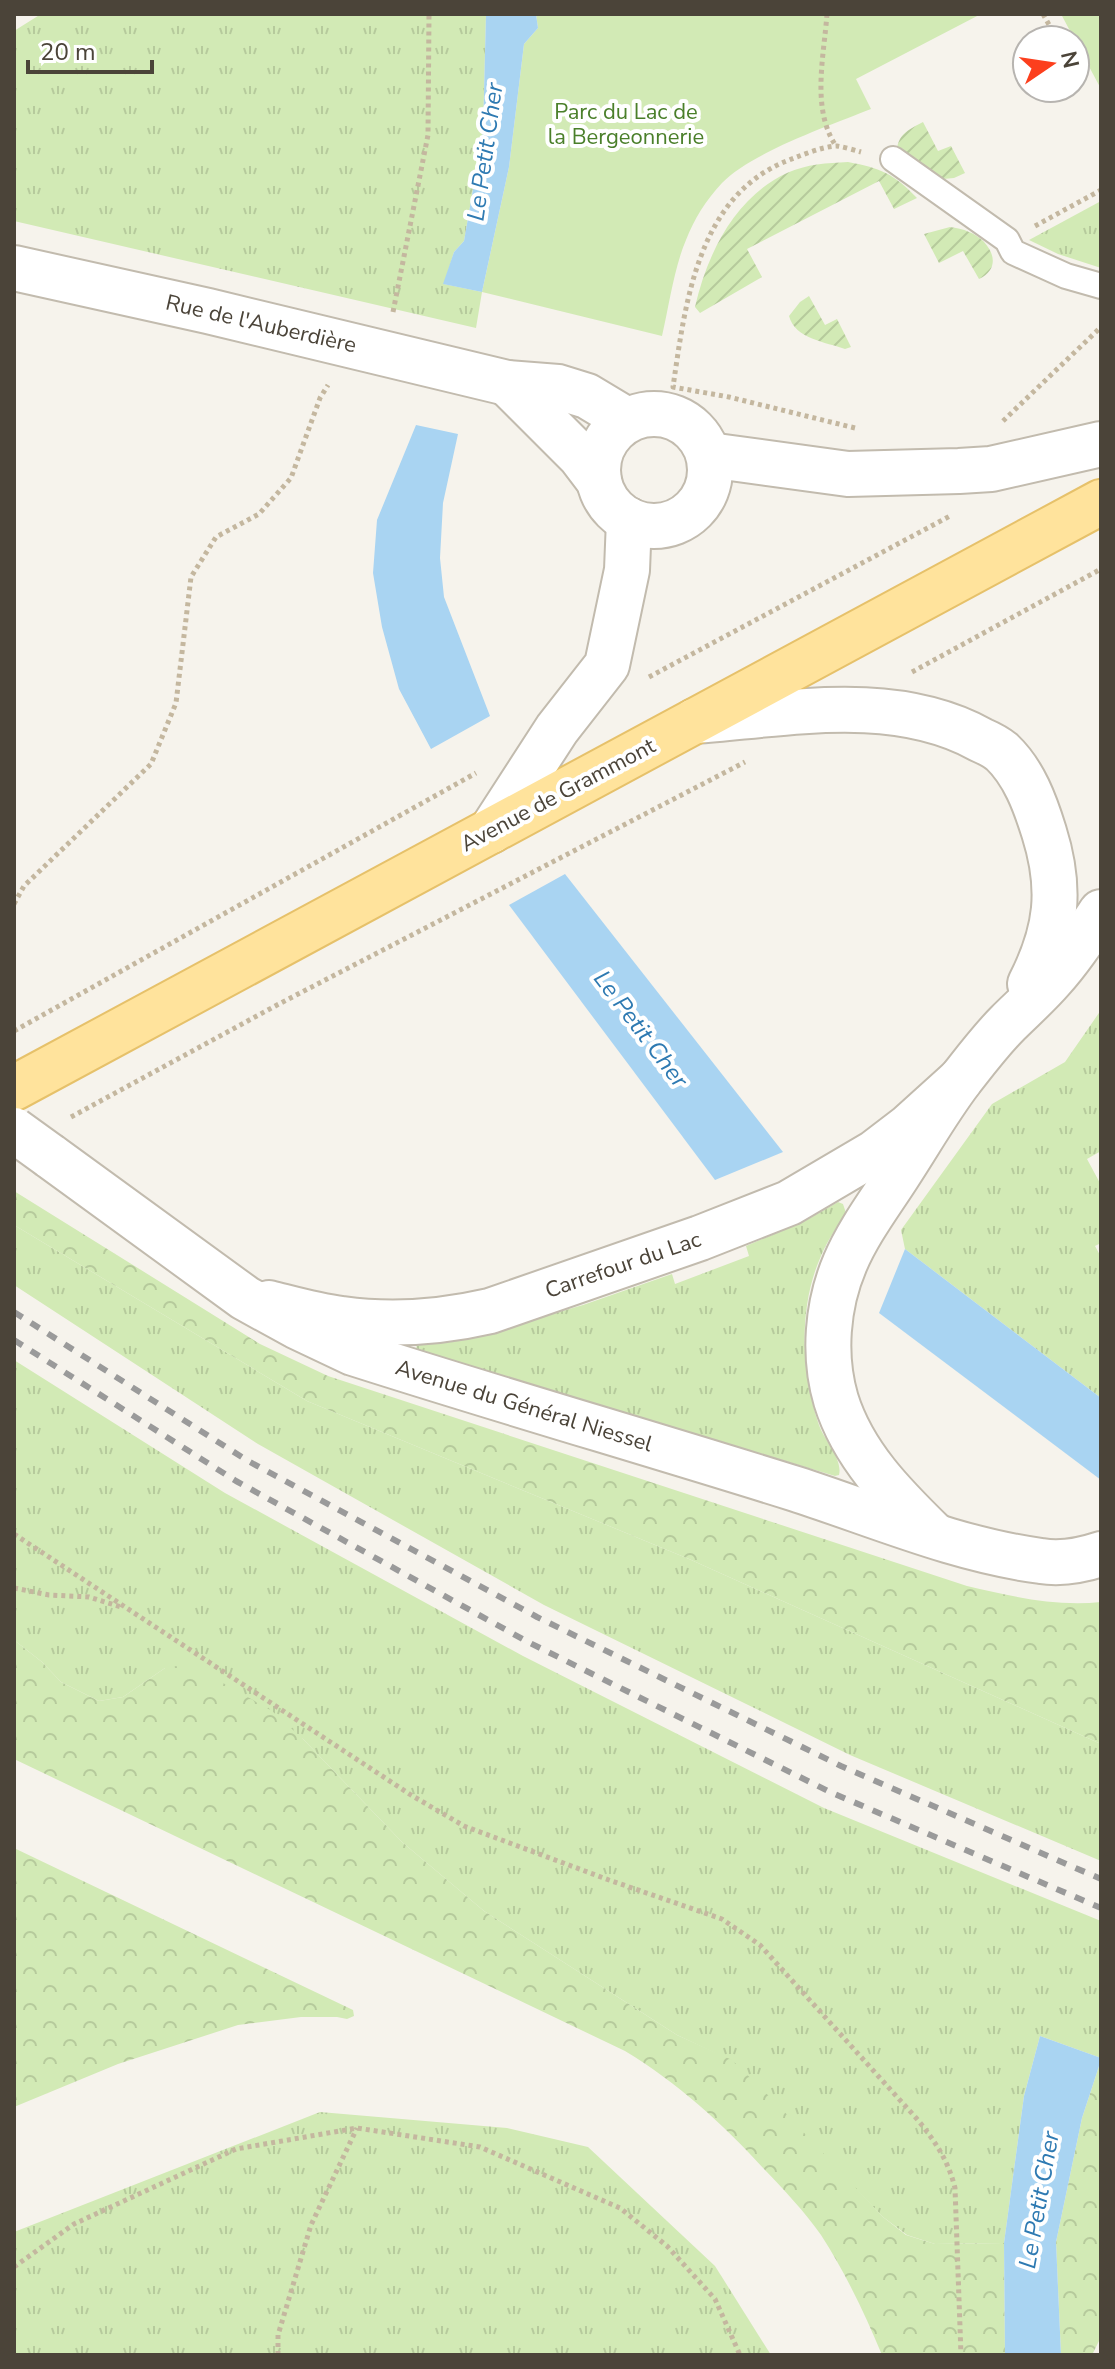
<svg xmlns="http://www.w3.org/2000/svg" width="1115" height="2369" font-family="'Nunito Sans',sans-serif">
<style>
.grass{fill:url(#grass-tufts)}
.forest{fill:url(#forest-crowns)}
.park{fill:#d2eab5}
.garden{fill:url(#garden-furrows)}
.water{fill:#a9d4f2}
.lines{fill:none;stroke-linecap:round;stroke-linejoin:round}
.service-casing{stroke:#c2bbae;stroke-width:28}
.minor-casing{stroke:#c2bbae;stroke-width:48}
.tertiary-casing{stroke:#c2bbae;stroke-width:48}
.primary-casing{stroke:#e6c16a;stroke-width:48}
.path{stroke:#c4b79f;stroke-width:5;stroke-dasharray:4 4;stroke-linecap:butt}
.service{stroke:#fff;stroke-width:24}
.minor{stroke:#fff;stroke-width:44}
.tertiary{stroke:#fff;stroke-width:44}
.primary{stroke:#ffe39c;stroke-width:44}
.rail{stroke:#9a9a9a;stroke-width:6;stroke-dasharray:10 10;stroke-linecap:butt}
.tertiary-bridge-casing{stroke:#c2bbae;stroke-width:48;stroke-linecap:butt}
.tertiary-bridge{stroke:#fff;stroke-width:44}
.labels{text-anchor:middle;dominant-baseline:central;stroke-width:8;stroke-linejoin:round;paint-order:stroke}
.park-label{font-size:22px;fill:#4a7f2a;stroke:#fff}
.street-label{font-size:22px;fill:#4b4439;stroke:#fff}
.water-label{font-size:24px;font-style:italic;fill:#2e7ab2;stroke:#fff}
</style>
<defs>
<pattern id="grass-tufts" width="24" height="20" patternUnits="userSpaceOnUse" patternTransform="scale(2)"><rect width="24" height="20" fill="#d2eab5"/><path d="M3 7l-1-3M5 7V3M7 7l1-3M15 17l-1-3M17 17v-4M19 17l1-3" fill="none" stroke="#b6ca9c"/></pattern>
<pattern id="forest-crowns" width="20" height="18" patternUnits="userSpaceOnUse" patternTransform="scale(2)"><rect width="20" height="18" fill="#d2eab5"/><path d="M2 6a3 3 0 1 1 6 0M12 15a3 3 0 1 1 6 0" fill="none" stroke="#b6ca9c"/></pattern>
<pattern id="garden-furrows" width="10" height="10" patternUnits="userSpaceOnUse" patternTransform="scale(2)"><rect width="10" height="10" fill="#d2eab5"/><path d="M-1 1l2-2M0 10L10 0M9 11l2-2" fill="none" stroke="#b6ca9c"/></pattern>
</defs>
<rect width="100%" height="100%" fill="#f6f3ec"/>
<g class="grass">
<path d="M41,14H486L483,132L464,241L454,252L444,284L482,292L476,328L14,221V31Z"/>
<path d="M1101,201V268L1058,254L1029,240Z"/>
<path d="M1101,1010V1151L1087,1159L1101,1185V1243L1095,1246L1101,1257V1398L905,1249L901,1230L992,1104L1065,1062Z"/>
<path d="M838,1202L843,1204L846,1213C837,1227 827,1241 821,1256C798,1307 801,1373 819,1425C824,1440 843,1459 839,1475L835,1476L419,1351L416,1347L420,1343L451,1342L476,1336L583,1305L672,1274L675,1284L749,1256L746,1246L805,1221Z"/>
<path d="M14,1225L307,1401L689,1559L1101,1744V1861L850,1755L544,1605L258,1444L14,1285Z"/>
<path d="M14,1360L225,1493L523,1656L824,1808L1101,1921V2058L1040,2036L1024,2096L1004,2243L935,2244L907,2235L883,2217L732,2061L677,2035L484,1911L402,1842L303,1739L165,1668L123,1697L99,1701L61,1682L42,1662L14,1640Z"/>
<path d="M320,2112L507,2128L588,2147L715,2266L771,2355H14V2232Z"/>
</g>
<g class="forest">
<path d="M14,1191L260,1344L328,1376L967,1586C1011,1596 1055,1607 1101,1602V1744L689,1559L307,1401L14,1225Z"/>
<path d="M14,1640L42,1662L61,1682L99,1701L123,1697L165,1668L182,1665L202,1671L272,1711L303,1739L402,1842L484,1911L677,2035L732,2060L778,2105L883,2217L906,2235L935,2244L1004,2243L1005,2355H882C865,2314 845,2272 821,2235C805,2212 784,2190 765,2170C723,2124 678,2083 625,2051L14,1759Z"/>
<path d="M14,1848L353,2010L354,2016L347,2019L337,2017H301L238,2025L118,2064L14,2107Z"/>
<path d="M1101,2060V2337L1092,2355H1061L1056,2242L1082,2118Z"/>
</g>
<g class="park">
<path d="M536,14H981L856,79L871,109C831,125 750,153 722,183C706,200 694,219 686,240C674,268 669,306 662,336L482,292L509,167L524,44L538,28Z"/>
<path d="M1061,14H1101V89Z"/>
</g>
<g class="garden">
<path d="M923,122L938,151L951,146L965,173L954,178L943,179L897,149C899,133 910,129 923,122Z"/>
<path d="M848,162C881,168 894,174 917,198L894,209L879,181L747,249L762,277L700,313L695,307C707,254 735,197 787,173C807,164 827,163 848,162Z"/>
<path d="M950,227C956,228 963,229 969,232C990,240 1005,267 979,279L963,251L939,263L924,234Z"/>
<path d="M809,296L825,325L837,319L851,347L845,349C826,342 795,339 789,316L800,302Z"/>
</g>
<g class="water">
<path d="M486,14H536L538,28L524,44L509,167L482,292L443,284L454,252L464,241L483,132Z"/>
<path d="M416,425L458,434L443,503L440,558L444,597L490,716L431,749L399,689L382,627L373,573L377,520Z"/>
<path d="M565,874L783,1152L715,1180L509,905Z"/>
<path d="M905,1249L1101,1398V1480L879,1313Z"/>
<path d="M1040,2036L1101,2058V2060L1082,2118L1056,2242L1061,2355H1005L1004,2243L1024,2096Z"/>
</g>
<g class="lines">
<defs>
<path id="service" d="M893,159L1007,240L1013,252L1066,276L1101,286"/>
<g id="minor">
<path d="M14,268L208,311L507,383L558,387L587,396L627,420"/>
<path d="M507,383L580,456L599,481"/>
<circle cx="654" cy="470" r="56"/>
<path d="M709,455L848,474L959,471L991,469L1101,444"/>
<path d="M695,721C788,714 895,692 981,740C988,743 996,747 1002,752C1024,773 1035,803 1044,832C1062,889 1057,931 1030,984"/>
<path d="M491,831L557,729L607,665L627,570L629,520"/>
<path d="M269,1303C293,1309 317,1316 342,1319C391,1326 442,1322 490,1311L700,1238L789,1203L874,1153L908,1127L960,1080"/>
<path d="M934,1535C894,1496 853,1455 836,1400C823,1356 827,1305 845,1263C858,1232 880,1203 898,1175C919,1143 938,1109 961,1079C976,1060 991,1040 1008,1023C1022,1009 1037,996 1051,980C1070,959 1085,936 1101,912"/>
</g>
<path id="tertiary" d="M50,1156L245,1298L296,1326L353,1353C500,1400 649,1443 796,1489C876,1515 957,1550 1041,1561C1060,1564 1083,1560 1101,1554"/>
<path id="primary" d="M14,1088L1101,502"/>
</defs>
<use href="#service" class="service-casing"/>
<use href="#minor" class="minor-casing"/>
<use href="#tertiary" class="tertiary-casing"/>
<use href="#primary" class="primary-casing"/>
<g class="path">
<path d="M827,14C824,56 811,109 836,146"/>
<path d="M1043,14L1052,30"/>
<path d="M1035,226L1101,190"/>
<path d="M393,312L428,135L429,14"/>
<path d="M1003,421L1101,327"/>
<path d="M855,428L729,397L673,387C685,305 697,199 784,162C797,157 823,146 837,146C844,147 854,150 861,152"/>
<path d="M912,672L1101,569"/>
<path d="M649,677L950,516"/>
<path d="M14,904L24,886L151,764L176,703L191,577L216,537L259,514L291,478L320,398L328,385"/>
<path d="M14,1031L476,773"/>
<path d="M71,1117L277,1005L745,762"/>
<path d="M14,1534L411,1795L464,1826L609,1880L722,1919L760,1945L917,2119C935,2141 948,2160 955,2188L961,2355"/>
<path d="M14,1588L49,1595L89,1597L121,1607"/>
<path d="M14,2267L74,2224L236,2149L357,2128L480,2147L620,2208L667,2246L715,2299L740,2355"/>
<path d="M278,2355V2335L311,2225L357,2128"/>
</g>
<use href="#service" class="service"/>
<use href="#minor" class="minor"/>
<use href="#tertiary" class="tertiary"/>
<use href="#primary" class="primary"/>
<g class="rail">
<path d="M14,1312L248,1461L537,1617L841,1766L1101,1879"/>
<path d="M14,1340L236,1481L528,1642L830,1792L1101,1908"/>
</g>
<defs>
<path id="tertiary-bridge" d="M14,1130L50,1156"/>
</defs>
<use href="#tertiary-bridge" class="tertiary-bridge-casing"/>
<use href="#tertiary-bridge" class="tertiary-bridge"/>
</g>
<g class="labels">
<g class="park-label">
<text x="626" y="112">Parc du Lac de<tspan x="626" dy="25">la Bergeonnerie</tspan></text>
</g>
<g class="street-label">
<text transform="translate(261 324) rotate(13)">Rue de l'Auberdière</text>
<text transform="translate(558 795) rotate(-28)">Avenue de Grammont</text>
<text transform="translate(623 1265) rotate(-19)">Carrefour du Lac</text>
<text transform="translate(524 1406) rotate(17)">Avenue du Général Niessel</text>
</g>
<g class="water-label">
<text transform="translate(485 152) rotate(-82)">Le Petit Cher</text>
<text transform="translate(641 1029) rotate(53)">Le Petit Cher</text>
<text transform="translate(1039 2200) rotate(-80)">Le Petit Cher</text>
</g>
</g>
<rect width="1115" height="2369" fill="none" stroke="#4b4439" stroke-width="32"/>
<g transform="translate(1051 64) rotate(77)"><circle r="38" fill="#ffffff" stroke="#b7b4b0" stroke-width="2"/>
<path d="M0-6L14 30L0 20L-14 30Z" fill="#fc3f1d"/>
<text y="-12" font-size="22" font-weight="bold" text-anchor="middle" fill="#4b4439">N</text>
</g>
<path d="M28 60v12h124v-12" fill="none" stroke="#4b4439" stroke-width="4"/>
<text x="40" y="60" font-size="24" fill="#4b4439" stroke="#ffffff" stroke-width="6" paint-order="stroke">20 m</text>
</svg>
